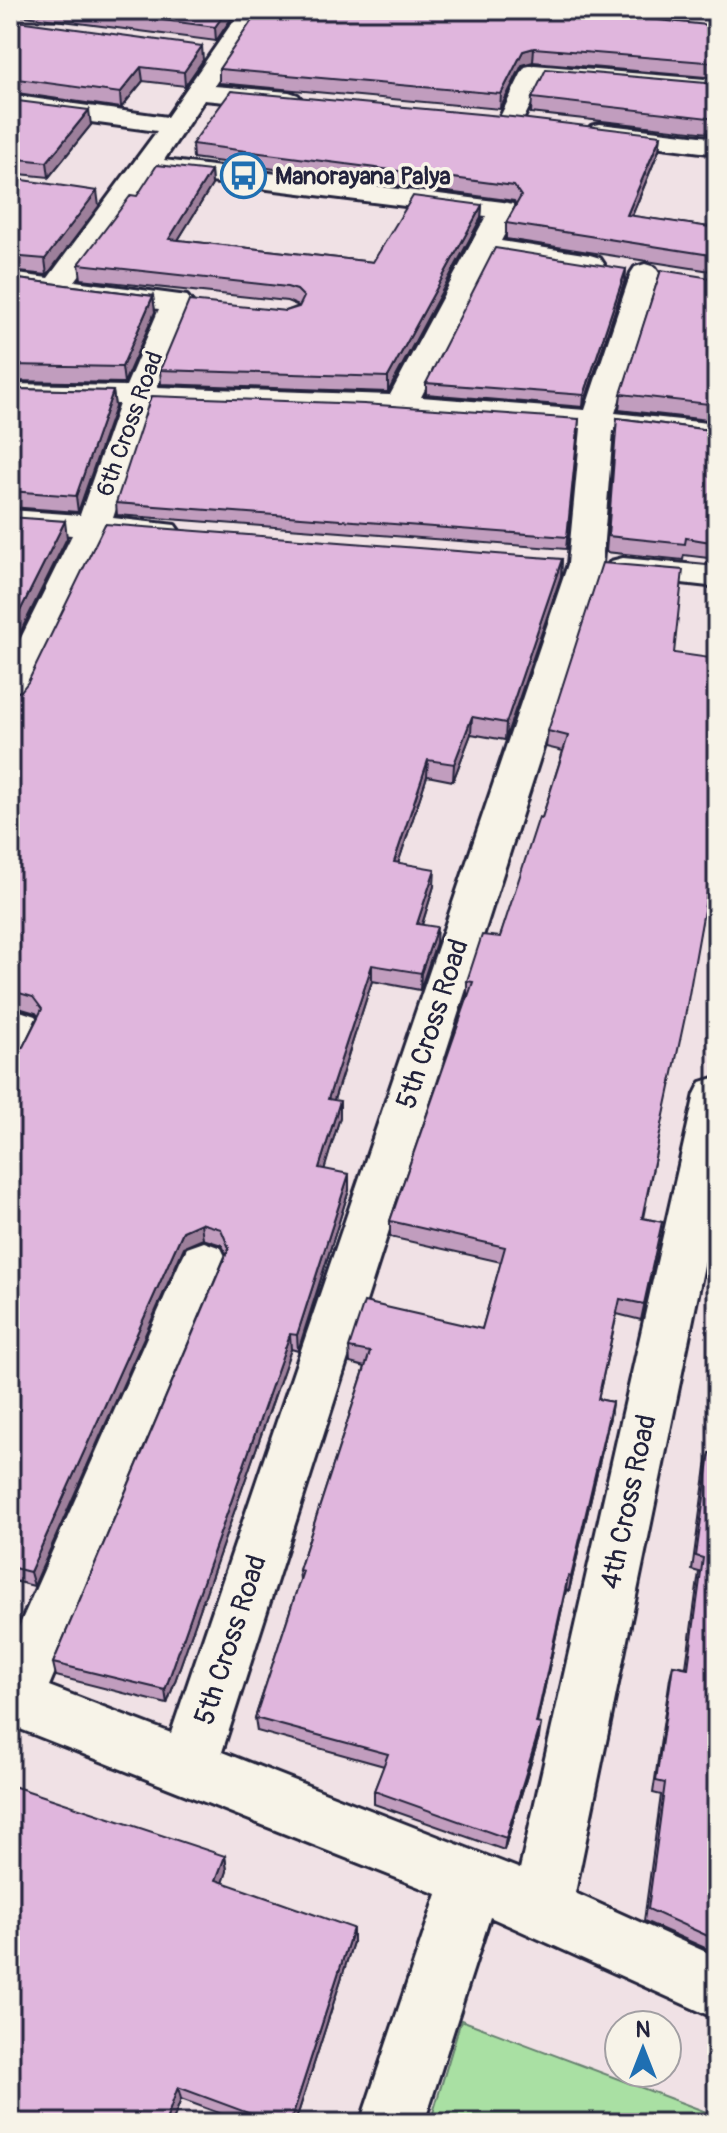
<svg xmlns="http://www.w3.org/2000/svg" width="727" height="2133" font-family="Pangolin,sans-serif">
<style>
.green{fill:#a9e0a3;stroke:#66816f;stroke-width:2}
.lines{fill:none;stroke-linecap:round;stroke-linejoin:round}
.minor-casing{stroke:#22223b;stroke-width:6}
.minor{fill:#f7f3e8;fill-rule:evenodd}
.wall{fill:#c19dbe;stroke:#22223b;stroke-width:2}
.shaded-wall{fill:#9d7f9b;stroke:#22223b;stroke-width:2}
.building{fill:#e0b6dd;stroke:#22223b;stroke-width:2}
.labels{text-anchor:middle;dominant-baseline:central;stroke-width:7;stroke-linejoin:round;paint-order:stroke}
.far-poi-label{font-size:24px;font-weight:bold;fill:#22223b;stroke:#f7f3e8;text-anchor:start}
.far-street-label{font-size:24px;fill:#22223b;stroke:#f7f3e8}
.street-label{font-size:28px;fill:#22223b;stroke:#f7f3e8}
</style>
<rect width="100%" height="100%" fill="#f0e1e5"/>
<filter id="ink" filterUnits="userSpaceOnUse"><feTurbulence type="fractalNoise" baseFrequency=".0125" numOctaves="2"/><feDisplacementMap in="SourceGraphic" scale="16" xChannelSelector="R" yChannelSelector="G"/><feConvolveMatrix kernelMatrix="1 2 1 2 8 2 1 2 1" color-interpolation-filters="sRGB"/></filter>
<g filter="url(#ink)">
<path class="green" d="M461,2020L717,2116V2123H430Z"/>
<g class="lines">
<defs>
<g id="minor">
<path d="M241,10H265L214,86L289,92L298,95L302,100L298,105L289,108L204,100L164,160L503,202L513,204L517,210L501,241L590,255L600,258L604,264L600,270L590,273L493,256L421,397L585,410L631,273L635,267L645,264L655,267L659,273L615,413L717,424V444L613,431L602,564L222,1752L520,1869L695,1094L701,1082L717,1077V1202L575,1893L717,1957V2019L490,1917L424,2123H360L437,1894L10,1725V1647L180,1262L187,1248L204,1242L221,1248L228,1262L49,1686L171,1733L568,564L581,428L364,413L150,405L113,518L175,525L180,532L175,539L163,542L105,538L28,697L23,705L10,709V660L72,535L10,530V510L80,515L119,404L10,402V384L126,386L159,309L10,291V273L48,278L157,131L10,111V95L167,117ZM154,175L486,216L390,395L157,387L192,302L187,296L75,281Z"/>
<path d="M534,65L717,80V96L543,80L520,126H502L498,121L522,72L525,67Z"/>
<path d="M600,124L717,138V154L591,138L587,132L591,126Z"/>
<path d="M623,558L717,567V587L611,575L606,568L611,561Z"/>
<path d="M20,1011L35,1016L42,1027L25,1060L10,1064V1014Z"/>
</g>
</defs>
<use href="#minor" class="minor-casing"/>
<use href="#minor" class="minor"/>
</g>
<g class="wall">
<path d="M10,10H237L216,41L10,14Z"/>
<path d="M609,10H717V20Z"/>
<path d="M10,20L203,60L185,86L143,81L121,108L10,92Z"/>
<path d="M717,26V78L533,62L522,65L500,109L219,83V69Z"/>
<path d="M717,84V134L531,113L532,98Z"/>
<path d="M10,100L91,125L49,177L10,173Z"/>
<path d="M661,135L659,150L632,216L717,228V272L506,239V223L516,205L514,201L193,158L192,144Z"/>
<path d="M211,171L212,185L178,240L373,262L482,205L481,218L388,392L161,384L160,370L286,311L299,306L287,301L81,279L79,264L137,196Z"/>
<path d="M10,178L99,206L47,275L10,271Z"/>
<path d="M626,269L625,280L583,407L426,394V383Z"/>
<path d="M10,278L153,296L155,312L124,383L10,381Z"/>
<path d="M717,279V421L619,410L621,394Z"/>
<path d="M10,389L113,391L115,407L78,512L10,507Z"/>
<path d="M617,418L717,431V559L684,555L683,560L606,552Z"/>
<path d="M579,419L566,549L117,515L116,503Z"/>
<path d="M562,559L561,576L505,740L471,734L453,781L427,776L398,863L434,886L422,925L436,943L420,990L372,981L334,1100L340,1117L324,1169L349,1190L298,1351L291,1349L167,1704L56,1676L53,1663L226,1254L222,1245L203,1239L184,1247L34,1586L10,1580V1050L23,1047L38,1016L36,1013L19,1008L10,1013V694Z"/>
<path d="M674,653L717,878L712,906L705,905L643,1218L662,1222L641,1320L617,1314L598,1399L612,1402L610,1417L569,1591L566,1590L537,1723L539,1737L504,1850L374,1804V1791L384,1766L257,1731L255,1718L300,1580L299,1570L365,1367L350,1363L349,1348L482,1329L501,1262L390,1237V1221L467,998V981L500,937L542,818L563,751L546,747L548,731Z"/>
<path d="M710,1453L717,1454V1951L705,1948L644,1921L661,1795L653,1793L670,1678L673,1665L686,1667L699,1572L692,1570L706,1467Z"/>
<path d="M225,1856L227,1871L223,1883L353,1942L295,2123H246L181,2099L172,2123H10Z"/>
</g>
<g class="shaded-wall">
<path d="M227,10H237L216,41L215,27Z"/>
<path d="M202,46L203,60L185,86L184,72Z"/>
<path d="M534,48L533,62L522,65L500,109L501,94L523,51Z"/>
<path d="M141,67L143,81L121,108L120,93Z"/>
<path d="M89,110L91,125L49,177L47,162Z"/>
<path d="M661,135L659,150L626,230L627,215Z"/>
<path d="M211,171L212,185L170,253L169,239Z"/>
<path d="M97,191L99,206L47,275L45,259Z"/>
<path d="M482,205L481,218L388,392V377Z"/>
<path d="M626,269L625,280L583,407L584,395Z"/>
<path d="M153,296L155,312L124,383L122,367Z"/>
<path d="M113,391L115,407L78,512L76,496Z"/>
<path d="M65,521L67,538L10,653V631Z"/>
<path d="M562,559L561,576L505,740L506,723Z"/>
<path d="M472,717L471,734L453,781L454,764Z"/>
<path d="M428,760L427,776L393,879L394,862Z"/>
<path d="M435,869L434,886L417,940V924Z"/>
<path d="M437,927L436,943L420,990L421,973Z"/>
<path d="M372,965V981L329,1115L328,1099Z"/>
<path d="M16,992L19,1008L10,1013V995Z"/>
<path d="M340,1101V1117L320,1184L319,1168Z"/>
<path d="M349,1174V1190L298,1351L297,1335Z"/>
<path d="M201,1223L203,1239L184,1247L34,1586L30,1572L183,1231Z"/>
<path d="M290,1334L291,1349L167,1704L165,1690Z"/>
<path d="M612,1402L610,1417L569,1591L571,1577Z"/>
<path d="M568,1576L566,1590L534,1736L536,1723Z"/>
<path d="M541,1724L539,1737L504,1850L506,1838Z"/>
<path d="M225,1856L227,1871L219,1895L216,1880Z"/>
<path d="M353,1928V1942L295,2123H290Z"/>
<path d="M178,2087L181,2099L172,2123H165Z"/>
</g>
<g class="building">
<path d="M87,10H227L215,27Z"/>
<path d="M259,10H560L717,26V63L534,48L523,51L501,94L219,69Z"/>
<path d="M10,20L202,46L184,72L141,67L120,93L10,78Z"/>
<path d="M546,69L717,84V119L532,98Z"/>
<path d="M231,91L512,117L661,135L627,215L717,228V256L506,223L521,196L514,186L192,144Z"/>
<path d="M10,100L89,110L47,162L10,158Z"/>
<path d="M157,165L211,171L169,239L373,262L413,196L482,205L388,377L160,370L189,301L286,311L299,307L304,297L297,290L287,287L79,264L131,195L137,196Z"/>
<path d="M10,178L97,191L45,259L10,256Z"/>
<path d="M495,248L626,269L584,395L426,383Z"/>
<path d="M661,270L717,279V405L621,394Z"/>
<path d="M10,278L153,296L122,367L10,365Z"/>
<path d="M10,389L113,391L76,496L10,491Z"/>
<path d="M151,396L364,404L579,419L567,537L116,503Z"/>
<path d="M617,418L717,431V543L686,538L685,544L608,536Z"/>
<path d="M10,517L65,521L10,631Z"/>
<path d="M105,524L562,559L506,723L472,717L454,764L428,760L394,862L435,869L417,924L437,927L421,973L372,965L328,1099L340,1101L319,1168L349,1174L297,1335L290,1334L165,1690L53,1663L229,1248L221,1229L201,1223L183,1231L30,1572L10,1567V1050L23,1047L42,1009L33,997L16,992L10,995V694L21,691L28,682Z"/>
<path d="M602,563L683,570L674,653L717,659V878L715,890L708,888L685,1017L642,1218L662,1222L644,1304L620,1299L598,1399L612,1402L571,1577L568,1576L536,1723L541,1724L506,1838L374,1791L388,1754L255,1718L303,1571L299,1570L370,1352L349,1348L364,1302L482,1329L505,1247L390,1221L473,982L467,981L482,935L500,937L539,817L542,818L568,736L548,731Z"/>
<path d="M710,1453L717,1454V1939L710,1937L648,1909L665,1783L656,1781L673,1665L688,1668L703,1558L696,1556Z"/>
<path d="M10,1785L225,1856L216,1880L353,1928L290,2123H275L178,2087L165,2123H10Z"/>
</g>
</g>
<defs>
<symbol id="bus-ring" viewBox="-11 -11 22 22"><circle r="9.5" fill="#f7f3e8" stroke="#1f6fb2" stroke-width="1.5"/><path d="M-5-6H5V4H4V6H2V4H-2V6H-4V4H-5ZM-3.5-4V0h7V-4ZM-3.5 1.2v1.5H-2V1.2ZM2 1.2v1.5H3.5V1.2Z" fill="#1f6fb2"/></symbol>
</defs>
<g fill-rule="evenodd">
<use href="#bus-ring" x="218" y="150" width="51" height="51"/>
</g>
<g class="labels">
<g class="far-poi-label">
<text x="275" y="176">Manorayana Palya</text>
</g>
<g class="far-street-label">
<text transform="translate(130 424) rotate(-70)">6th Cross Road</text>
</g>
<g class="street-label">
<text transform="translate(433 1024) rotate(-72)">5th Cross Road</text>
<text transform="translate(629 1502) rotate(-78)">4th Cross Road</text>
<text transform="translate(231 1640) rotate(-72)">5th Cross Road</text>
</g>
</g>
<rect width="727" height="2133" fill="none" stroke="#f7f3e8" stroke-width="40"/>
<rect x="20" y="20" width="687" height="2093" fill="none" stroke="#22223b" stroke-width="3" filter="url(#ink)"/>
<g transform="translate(643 2049)"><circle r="38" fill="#f7f3e8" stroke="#a29fa3" stroke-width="2"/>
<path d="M0-6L14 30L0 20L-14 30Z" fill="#1f6fb2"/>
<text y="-12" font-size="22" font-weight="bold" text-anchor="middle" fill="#22223b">N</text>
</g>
</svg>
